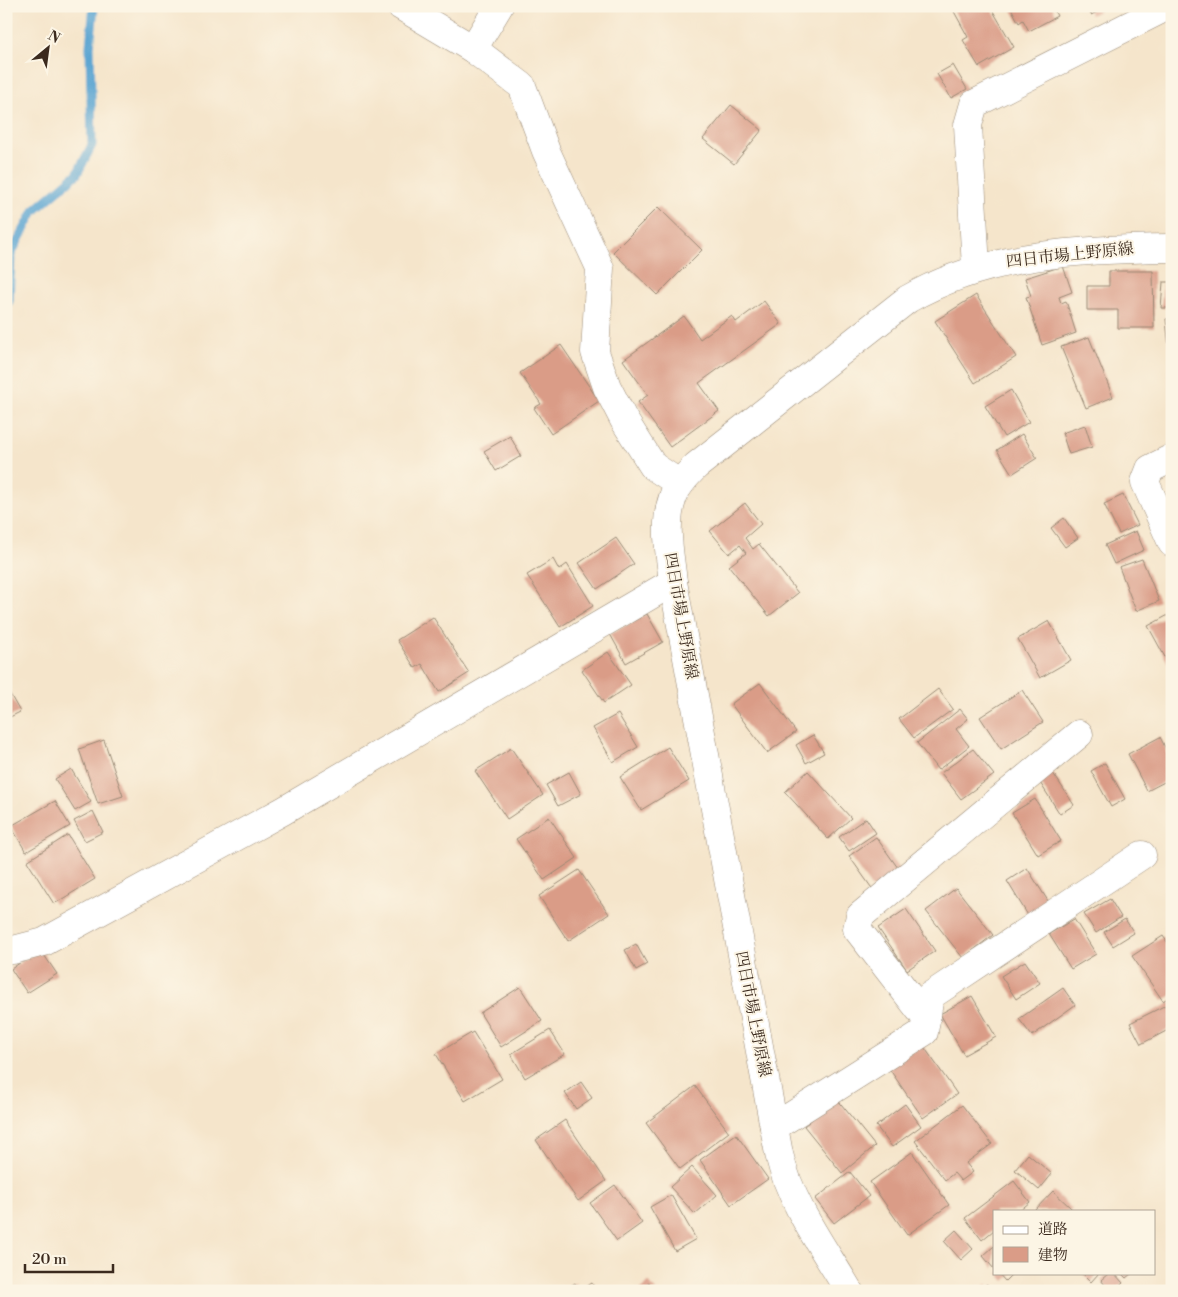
<svg xmlns="http://www.w3.org/2000/svg" width="1178" height="1297" font-family="'Libre Bodoni','Noto Serif JP',serif">
<style>
.lines{fill:none;stroke-linecap:round;stroke-linejoin:round}
.stream{stroke:#5ba5d2;stroke-width:9}
.building{fill:#da9c87}
.minor-casing{stroke:#988874;stroke-width:29}
.major-casing{stroke:#988874;stroke-width:29}
.minor{stroke:#fff;stroke-width:28}
.major{stroke:#fff;stroke-width:28}
.labels{text-anchor:middle;dominant-baseline:central;stroke-width:4;stroke-linejoin:round;paint-order:stroke}
.street-label{font-size:16px;fill:#3b2a1e;stroke:#fcf5e5}
</style>
<rect width="100%" height="100%" fill="#fcf5e5"/>
<filter id="ink" filterUnits="userSpaceOnUse"><feTurbulence type="fractalNoise" baseFrequency=".02" numOctaves="2"/><feDisplacementMap in="SourceGraphic" scale="10" xChannelSelector="R" yChannelSelector="G"/><feConvolveMatrix kernelMatrix="1 2 1 2 8 2 1 2 1" color-interpolation-filters="sRGB"/></filter>
<filter id="wash" filterUnits="userSpaceOnUse"><feTurbulence type="fractalNoise" baseFrequency=".0096" numOctaves="4" result="noise"/><feDisplacementMap in="SourceGraphic" scale="20" xChannelSelector="R" yChannelSelector="G"/><feGaussianBlur stdDeviation="1.12" result="paint"/><feColorMatrix in="noise" values="0 0 0 0 0 0 0 0 0 0 0 0 0 0 0 0 0 1.4 0 .05"/><feComposite in="paint" operator="in"/></filter>
<g filter="url(#wash)">
<rect width="100%" height="100%" fill="#f5e5cb"/>
<g class="lines">
<path class="stream" d="M6,305L9,301L11,254L34,211L77,174L92,145L90,47L94,6"/>
</g>
<g id="blocks">
<g class="building">
<path d="M951,6H990L1014,47L979,67L963,40L968,37Z"/>
<path d="M1010,6H1052L1057,16L1029,31L1023,20L1019,23Z"/>
<path d="M1086,6H1108L1091,15Z"/>
<path d="M953,65L967,89L951,98L937,74Z"/>
<path d="M731,105L762,130L734,164L703,139Z"/>
<path d="M658,207L702,250L657,295L613,252Z"/>
<path d="M1063,266L1072,292L1059,297L1061,303L1066,301L1076,333L1042,345L1026,297L1031,296L1025,278Z"/>
<path d="M1109,271H1153L1154,328H1118V310H1087V286H1109Z"/>
<path d="M1163,282H1172V308H1161Z"/>
<path d="M976,295L1016,357L975,383L935,321Z"/>
<path d="M764,301L781,324L699,383L719,411L670,447L638,402L648,395L623,360L684,316L700,339L732,316L736,322Z"/>
<path d="M1172,318V347L1169,348L1166,319Z"/>
<path d="M1089,337L1113,397L1086,408L1061,347Z"/>
<path d="M561,345L599,401L551,434L534,408L541,404L520,373Z"/>
<path d="M1011,390L1029,422L1004,437L985,406Z"/>
<path d="M1085,425L1092,447L1069,454L1062,433Z"/>
<path d="M1022,434L1037,458L1012,474L997,450Z"/>
<path d="M510,436L521,456L496,471L484,451Z"/>
<path d="M1123,495L1138,525L1119,534L1104,504Z"/>
<path d="M745,503L761,524L745,538L753,549L759,544L798,593L769,616L729,566L746,553L740,545L729,554L710,531Z"/>
<path d="M1064,518L1078,538L1065,547L1051,528Z"/>
<path d="M1136,531L1144,550L1114,564L1105,545Z"/>
<path d="M616,538L634,564L597,589L579,563Z"/>
<path d="M553,559L559,570L567,564L593,606L560,627L527,575Z"/>
<path d="M1142,559L1159,601L1136,611L1119,567Z"/>
<path d="M1172,613V670L1148,626Z"/>
<path d="M647,614L663,642L626,663L610,634Z"/>
<path d="M433,617L469,673L439,692L422,664L415,668L397,640Z"/>
<path d="M1049,621L1071,660L1040,678L1018,639Z"/>
<path d="M608,652L631,685L604,703L582,670Z"/>
<path d="M760,683L796,732L767,753L731,704Z"/>
<path d="M6,687L20,712L6,719Z"/>
<path d="M938,689L953,709L914,738L899,719Z"/>
<path d="M1022,690L1043,722L1001,749L980,717Z"/>
<path d="M960,709L968,719L956,729L969,746L938,770L917,743Z"/>
<path d="M618,714L638,747L613,762L593,728Z"/>
<path d="M813,735L824,753L806,763L796,745Z"/>
<path d="M1160,737L1172,761V778L1147,791L1128,754Z"/>
<path d="M104,740L123,796L98,804L79,749Z"/>
<path d="M668,747L689,781L641,810L620,777Z"/>
<path d="M511,748L543,795L507,819L475,771Z"/>
<path d="M973,749L994,775L961,799L941,773Z"/>
<path d="M1105,763L1125,799L1111,807L1091,771Z"/>
<path d="M71,769L91,802L75,811L55,779Z"/>
<path d="M1051,770L1074,805L1060,814L1037,778Z"/>
<path d="M808,771L851,818L828,839L785,792Z"/>
<path d="M569,772L581,794L558,806L546,785Z"/>
<path d="M1035,799L1061,841L1038,855L1012,813Z"/>
<path d="M55,801L70,826L26,852L11,826Z"/>
<path d="M93,811L103,832L85,841L74,821Z"/>
<path d="M549,817L577,858L544,880L516,839Z"/>
<path d="M866,818L876,833L849,851L839,837Z"/>
<path d="M68,835L95,879L54,904L27,861Z"/>
<path d="M876,837L903,875L876,894L849,856Z"/>
<path d="M1027,868L1050,904L1029,917L1007,881Z"/>
<path d="M579,870L609,914L568,941L539,896Z"/>
<path d="M956,888L993,935L963,958L926,911Z"/>
<path d="M1110,899L1121,917L1096,933L1084,914Z"/>
<path d="M906,909L935,951L907,970L878,928Z"/>
<path d="M1074,919L1096,954L1071,969L1049,934Z"/>
<path d="M1125,919L1134,933L1113,946L1104,932Z"/>
<path d="M1163,936L1172,949V995L1163,1001L1132,956Z"/>
<path d="M636,944L647,964L636,970L625,950Z"/>
<path d="M40,949L57,974L27,993L11,969Z"/>
<path d="M1025,961L1040,983L1016,999L1001,976Z"/>
<path d="M520,987L542,1021L501,1047L480,1013Z"/>
<path d="M1063,988L1075,1005L1032,1036L1019,1019Z"/>
<path d="M972,996L996,1037L964,1055L940,1014Z"/>
<path d="M1172,1002V1028L1141,1044L1130,1023Z"/>
<path d="M550,1030L565,1054L525,1078L511,1054Z"/>
<path d="M473,1032L502,1079L465,1101L436,1054Z"/>
<path d="M922,1044L957,1094L923,1118L888,1067Z"/>
<path d="M581,1082L592,1098L576,1109L565,1093Z"/>
<path d="M695,1086L729,1132L680,1169L646,1123Z"/>
<path d="M837,1099L875,1146L842,1173L804,1126Z"/>
<path d="M905,1104L921,1126L892,1147L876,1126Z"/>
<path d="M962,1105L992,1144L966,1163L973,1172L961,1181L954,1173L945,1180L915,1141Z"/>
<path d="M565,1120L606,1181L578,1201L536,1140Z"/>
<path d="M736,1134L768,1179L731,1205L700,1160Z"/>
<path d="M912,1152L949,1205L907,1235L870,1182Z"/>
<path d="M1028,1154L1052,1174L1039,1190L1015,1170Z"/>
<path d="M692,1167L717,1195L695,1214L670,1187Z"/>
<path d="M850,1172L869,1196L834,1223L815,1199Z"/>
<path d="M1014,1181L1030,1202L1019,1211H994V1230L982,1240L965,1218Z"/>
<path d="M615,1185L642,1223L617,1241L590,1203Z"/>
<path d="M1053,1191L1072,1209L1070,1211H1034Z"/>
<path d="M671,1195L696,1239L675,1251L650,1207Z"/>
<path d="M956,1230L973,1249L961,1260L944,1241Z"/>
<path d="M994,1246V1269L983,1256Z"/>
<path d="M998,1273H1013L1005,1281Z"/>
<path d="M1082,1273H1099L1091,1282Z"/>
<path d="M1109,1273H1114L1123,1283L1114,1291H1110L1101,1280Z"/>
<path d="M1121,1273H1132L1126,1278Z"/>
<path d="M649,1282L656,1291H638Z"/>
<path d="M575,1283L580,1291L592,1283L596,1291H562Z"/>
<path d="M987,1284L991,1291H976Z"/>
</g>
</g>
</g>
<g filter="url(#ink)">
<use href="#blocks" fill-opacity="0" stroke="#988874" stroke-width="1"/>
<g class="lines">
<defs>
<g id="minor">
<path d="M401,6L473,49L522,86L546,151L600,268L595,352L607,387L624,420L653,466L680,484"/>
<path d="M473,49L499,6"/>
<path d="M976,268L968,125L974,104L1168,6"/>
<path d="M1172,458L1150,469L1145,482L1172,543"/>
<path d="M6,951L13,950L44,942L283,811L673,582"/>
<path d="M926,1018L857,929L860,916L1079,734"/>
<path d="M774,1127L924,1032L930,996L1142,855"/>
</g>
<path id="major" d="M849,1291C823,1247 791,1205 779,1154L673,582C670,554 663,524 673,497C677,485 687,475 696,466L908,299C988,253 1082,249 1172,248"/>
</defs>
<use href="#minor" class="minor-casing"/>
<use href="#major" class="major-casing"/>
<use href="#minor" class="minor"/>
<use href="#major" class="major"/>
</g>
</g>
<g class="labels">
<g class="street-label">
<text transform="translate(1070 255) rotate(-6)">四日市場上野原線</text>
<text transform="translate(681 616) rotate(80)">四日市場上野原線</text>
<text transform="translate(753 1014) rotate(79)">四日市場上野原線</text>
</g>
</g>
<rect width="1178" height="1297" fill="none" stroke="#fcf5e5" stroke-width="25"/>
<rect x="993" y="1210" width="162" height="65" fill="#fcf5e5" stroke="#afa495"/>
<rect x="1003" y="1226" width="25" height="8" fill="#ffffff" stroke="#afa495"/>
<text x="1038" y="1234" font-size="15" fill="#3b2a1e">道路</text>
<rect x="1003" y="1247" width="25" height="15" fill="#da9c87" stroke="#afa495"/>
<text x="1038" y="1260" font-size="15" fill="#3b2a1e">建物</text>
<g transform="translate(48 48) rotate(29)" stroke="#fcf5e5" stroke-width="4" paint-order="stroke">
<path d="M0-4L9 19L0 12L-9 19Z" fill="#3b2a1e"/>
<text y="-8" font-size="14" font-weight="bold" text-anchor="middle" fill="#3b2a1e">N</text>
</g>
<path d="M25 1264v8h88v-8" fill="none" stroke="#3b2a1e" stroke-width="2.5"/>
<text x="32" y="1264" font-size="15" fill="#3b2a1e" stroke="#fcf5e5" stroke-width="4" paint-order="stroke">20 m</text>
</svg>
